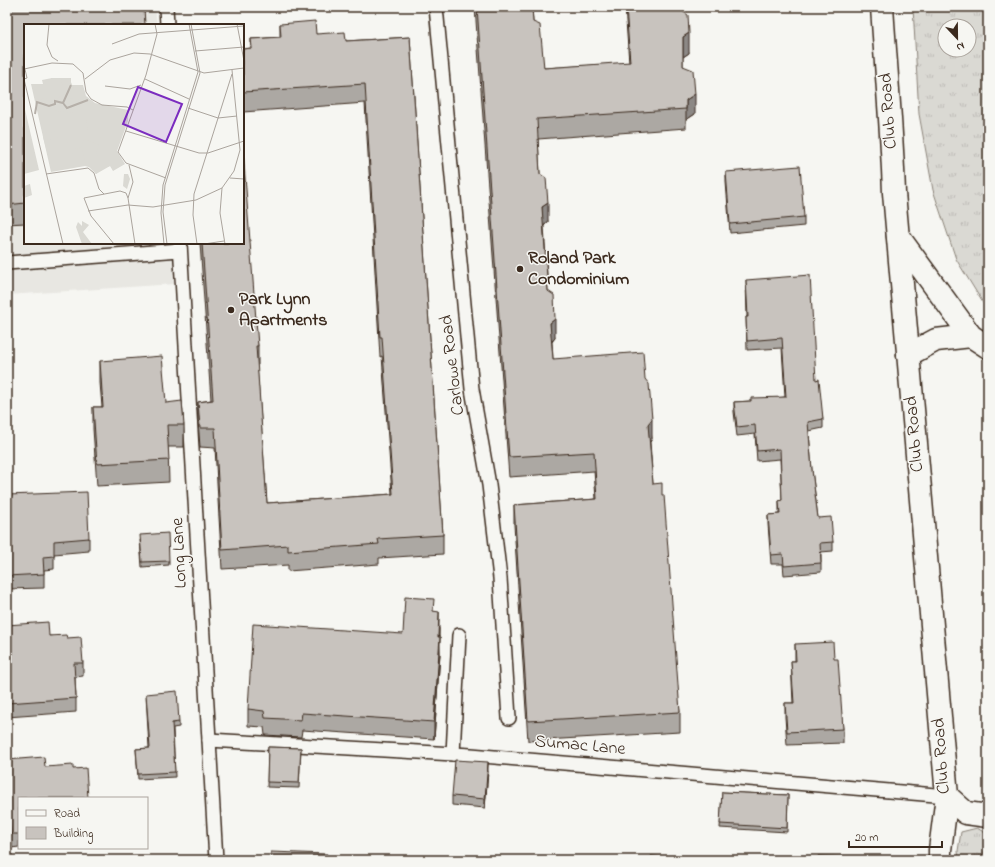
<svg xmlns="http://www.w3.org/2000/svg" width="995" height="867" font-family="'Indie Flower',sans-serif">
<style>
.built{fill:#e8e7e2}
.grass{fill:url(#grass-tufts);stroke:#8a8278;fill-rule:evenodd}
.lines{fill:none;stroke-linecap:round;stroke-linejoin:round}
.lane-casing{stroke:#3b2a1e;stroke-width:16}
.street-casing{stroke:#3b2a1e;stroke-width:25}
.lane{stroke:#f6f6f2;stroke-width:13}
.street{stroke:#f6f6f2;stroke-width:22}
.wall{fill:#aca8a3;stroke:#3b2a1e}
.shaded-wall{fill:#8c8885;stroke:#3b2a1e}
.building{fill:#c8c3be;stroke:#3b2a1e}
.poi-dot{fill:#3b2a1e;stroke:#f6f6f2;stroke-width:1.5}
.labels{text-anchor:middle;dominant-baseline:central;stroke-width:3;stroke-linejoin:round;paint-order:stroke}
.street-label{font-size:18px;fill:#3b2a1e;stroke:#f6f6f2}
.poi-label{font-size:18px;font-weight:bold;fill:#3b2a1e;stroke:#f6f6f2;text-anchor:start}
.inset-river{fill:none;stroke:#b6b0a9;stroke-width:2}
.inset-road{fill:none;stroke:#aba49d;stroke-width:1}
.view{fill:#7b2cbf;fill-opacity:0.15;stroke:#7b2cbf;stroke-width:2}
.inset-edge{fill:none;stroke:#3b2a1e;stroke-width:2}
</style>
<defs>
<pattern id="grass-tufts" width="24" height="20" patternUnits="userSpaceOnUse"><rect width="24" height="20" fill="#dad9d3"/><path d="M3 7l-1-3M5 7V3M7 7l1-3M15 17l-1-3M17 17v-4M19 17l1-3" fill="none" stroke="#bcbab5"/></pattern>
</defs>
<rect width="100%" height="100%" fill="#f6f6f2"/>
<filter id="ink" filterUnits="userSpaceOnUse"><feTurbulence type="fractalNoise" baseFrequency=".025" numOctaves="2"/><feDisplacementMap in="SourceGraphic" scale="8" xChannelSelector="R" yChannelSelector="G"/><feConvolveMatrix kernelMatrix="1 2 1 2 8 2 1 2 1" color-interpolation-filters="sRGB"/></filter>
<g filter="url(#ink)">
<path class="built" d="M51,7H155L157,25H25V243H172L175,284L7,295V10Z"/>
<g class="grass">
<path d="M913,7H988V311L956,259L933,190L919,114ZM945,26H969V50H945Z"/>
<path d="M977,828L987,834L988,842L981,859L959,860L958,851L961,832Z"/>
</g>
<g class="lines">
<defs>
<g id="lane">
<path d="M166,7L167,25"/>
<path d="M436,7L472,389L489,485L500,578L509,718"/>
<path d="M180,243L216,860"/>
<path d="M7,263L180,250"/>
<path d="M209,740L471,755L947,796"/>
<path d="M453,754L459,635"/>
</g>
<g id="street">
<path d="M882,7C886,69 892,131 894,193L947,796L940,850V860"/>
<path d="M898,236L971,336L988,347"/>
<path d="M908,355L936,340L971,336"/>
<path d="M947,796L966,813L988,816"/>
</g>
</defs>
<use href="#lane" class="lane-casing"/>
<use href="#street" class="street-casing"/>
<use href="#lane" class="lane"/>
<use href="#street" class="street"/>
</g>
<g class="wall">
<path d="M7,7L25,25V223L7,224Z"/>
<path d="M475,7H532L533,22L544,68L629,63L625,7H681L689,53L683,57V66L695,114L686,120V128L538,139L540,174L548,222L544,226L548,291L555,338L552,342L553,359L645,379L652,439L650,442L653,484L680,712V732L528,741L514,525V505L596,499L594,471L509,477Z"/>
<path d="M280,24L316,34L346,41L410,37L443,535V554L379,558V564L288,571V565L222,569L215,448L200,447L198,421V402L211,400L200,243H243L258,346V365H257L267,503L392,494L382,356L380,357L365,103L243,112V49L251,48V39L280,37Z"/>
<path d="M726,172L804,217V226L730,233L726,182Z"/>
<path d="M746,280L816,380L823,419V428L809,431L812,470L818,518L833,542V551L821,552V572L784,575L783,564H771L768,524V515L779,514V501L782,500L780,459L757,461L755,434L737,436L734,412V402L751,401L785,397L782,348L747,350L746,317H747Z"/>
<path d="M100,361L166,403L184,425V447H168L169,482L97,486L93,429V407H102L100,383Z"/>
<path d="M7,495L89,538V551L54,554V569L44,570V588L7,589Z"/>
<path d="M140,540L169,561V565L142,567Z"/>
<path d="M434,611L439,629V637L440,654L434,739L302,730L301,737L265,735L264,727L248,726V709L403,634Z"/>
<path d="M7,625L49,636L67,638L83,663V676L75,677L76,698V712L7,717Z"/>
<path d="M795,644L834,659L843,729V743L787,745L785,717V703H793L791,661H795Z"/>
<path d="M146,694L179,722V727L173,728L175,777L138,779L136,749L149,748Z"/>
<path d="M268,747L301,748L299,788L267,787Z"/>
<path d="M7,760L45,767L73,769L19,798V847L11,848L7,787Z"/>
<path d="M488,771L485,808L452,805V796Z"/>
<path d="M722,792L788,795L787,832L720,828Z"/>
</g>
<g class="shaded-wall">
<path d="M689,33V53L683,57V37Z"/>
<path d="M695,94V114L686,120V100Z"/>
<path d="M548,203V222L542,227V207Z"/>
<path d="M555,319V338L550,343V323Z"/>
<path d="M652,419V439L648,444V424Z"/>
<path d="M439,612V629L438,654V637Z"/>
<path d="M440,637V654L434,739V722Z"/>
<path d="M488,762V771L485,808V799Z"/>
</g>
<g class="building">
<path d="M7,7H144L145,25H25V203L7,205Z"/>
<path d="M477,7H532L533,22L540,25L544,68L630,62L626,7H681L682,11L688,15L689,33L683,37V66L693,70L695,94L686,100V109L537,119L540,174L546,178L548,203L542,207L548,291L554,295L555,319L550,323L553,359L643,352L645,379L649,384L652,419L648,424L653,484L662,483V495H664L680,712L528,721L514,505L597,499L594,452L509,457Z"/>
<path d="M315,21L316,34L345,32L346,41L410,37L443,535L378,539L379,544L288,551V545L222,550L215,428H200L198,402L213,400L202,243H243V150L258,346H256L267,503L393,494L382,337H380L365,84L243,92V49L252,48L251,39L281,37L280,24Z"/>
<path d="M800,166L804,217L730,224L726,172Z"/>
<path d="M810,275L816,380L819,379L823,419L808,422L812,470L818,518L831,517L833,542L820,543L821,563L784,566L783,554L771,555L768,515L780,514L779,501L782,500L780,449L757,451L755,425L737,427L734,402L751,401V398L786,397L782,338L747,341L746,317H748L746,280Z"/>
<path d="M162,356L166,403L182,401L184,425H167L169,460L97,464L93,407H103L100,361Z"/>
<path d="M87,492L89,538L54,541V556L43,557L44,574L7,576V495Z"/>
<path d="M168,533L169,561L142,562L140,535Z"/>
<path d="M405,597L434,599L433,611L439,612L438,637H440L434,722L302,713L301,720L265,718L264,711L248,709L253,624L403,634Z"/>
<path d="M48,622L49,636L66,635L67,638L81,637L83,663H74L76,698L7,703V625Z"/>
<path d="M833,642L834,659H838L843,729L787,732L785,703H794L791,661H796L795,644Z"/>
<path d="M177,691L179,722L172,723L175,772L138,774L136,749L150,748L146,694Z"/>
<path d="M268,747L301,748L299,783L267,782Z"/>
<path d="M44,757L45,767L73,765V769L86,768L88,798H19V834H11L7,774V760Z"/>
<path d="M455,760L488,762L485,799L452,796Z"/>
<path d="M722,792L788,795L787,828L720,824Z"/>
<path d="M271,852L327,854V860H271Z"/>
<path d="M651,856L683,858V860H651Z"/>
<path d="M818,856L859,857L858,860H817Z"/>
</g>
</g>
<g class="poi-dot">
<circle cx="520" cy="269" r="4"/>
<circle cx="231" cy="310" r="4"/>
</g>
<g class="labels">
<g class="street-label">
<text transform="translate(889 111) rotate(-94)">Club Road</text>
<text transform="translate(453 365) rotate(-97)">Carlowe Road</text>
<text transform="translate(915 434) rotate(-95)">Club Road</text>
<text transform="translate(180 553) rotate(-93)">Long Lane</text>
<text transform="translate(580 746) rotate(5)">Sumac Lane</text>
<text transform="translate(942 756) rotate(-94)">Club Road</text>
</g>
<g class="poi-label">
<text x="528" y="259">Roland Park<tspan x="528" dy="21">Condominium</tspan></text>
<text x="239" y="300">Park Lynn<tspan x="239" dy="21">Apartments</tspan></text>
</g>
</g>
<g transform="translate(24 24)">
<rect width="220" height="220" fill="#f6f6f2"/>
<path d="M28,54H47V61H59L62,72L71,79L104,86V97L93,127L101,140L89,147L86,142L78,144L72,150L69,144L61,142L27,148L7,60H19L18,56Z" fill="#dad9d3"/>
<path d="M27,54L46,56L50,65L43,74L55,76L58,74L62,77L50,89L33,87L21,82L12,86L14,76L22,74L29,77L42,69L46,57L39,61L37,58L27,57ZM62,94H72L71,100L79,110L76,114L64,108ZM24,107L27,109L33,107L34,113L23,116L24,124H22L19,113ZM41,113L52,125L57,123L60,115L75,121L72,129L77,137L76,140H85L86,142L72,150L62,140L58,124L51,126L49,130ZM58,197L65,201L59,208L68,220H58L52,203L54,198L58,202Z" fill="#dad9d3"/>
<path d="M100,150H104L106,155L103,165L99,162Z" fill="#dad9d3"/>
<path d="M0,81L15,146L0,150ZM6,160L8,171L0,174V162Z" fill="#dad9d3"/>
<path class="inset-river" d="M39,79L43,84L64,76M11,90L13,78L25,82L31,80V77L39,79L47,61"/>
<path class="inset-road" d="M25,0L23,21L28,33L34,37M131,0L133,10L122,51L94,128L102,139L142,154M213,0L220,37M88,20L115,10L220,2M171,27L220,23M0,41L3,54L0,55M0,45L28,39L49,40L59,49L62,68L67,75L78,81L103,83L109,86M0,55L39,220M61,55L86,36L110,29L126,30L180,49L220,44M121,55L165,75M81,62L106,65L117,61M164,84L194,94L213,92M102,107L175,129H184L220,117M105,141L109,158L104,174L111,220M22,150L64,144L70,149L75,165L80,170M206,154L220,155M64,187L104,181L129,183L172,176L198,164M90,220L67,192L60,174L96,167L102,169L104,174M140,220L137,189L139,161L174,48L165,0M143,220L139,188L141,161L176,49L167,0M173,220L169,191L170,170L208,50M180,220L200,217M201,220L196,189L198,164L210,147L216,126L208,46"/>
<path class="view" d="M114,63L158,80L142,118L99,100Z"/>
<rect width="220" height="220" class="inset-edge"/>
</g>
<rect width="995" height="867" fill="none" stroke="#f6f6f2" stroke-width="24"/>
<rect x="12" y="12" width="971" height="843" fill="none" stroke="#3b2a1e" stroke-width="1.5" filter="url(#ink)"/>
<rect x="18" y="797" width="130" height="52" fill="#f6f6f2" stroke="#aba49d"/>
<rect x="26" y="810" width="20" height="6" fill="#f6f6f2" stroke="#aba49d"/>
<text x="54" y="817" font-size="12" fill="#3b2a1e">Road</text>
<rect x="26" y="827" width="20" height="12" fill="#c8c3be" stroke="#aba49d"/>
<text x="54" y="837" font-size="12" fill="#3b2a1e">Building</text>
<g transform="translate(957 38) rotate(158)"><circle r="19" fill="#f6f6f2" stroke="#aba49d"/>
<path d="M0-3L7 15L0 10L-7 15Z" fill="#3b2a1e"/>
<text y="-6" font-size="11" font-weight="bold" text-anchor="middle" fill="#3b2a1e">N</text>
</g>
<path d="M849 841v6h93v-6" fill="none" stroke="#3b2a1e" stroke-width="2"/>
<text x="855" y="841" font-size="12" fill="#3b2a1e" stroke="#f6f6f2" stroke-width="3" paint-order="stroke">20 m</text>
</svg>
